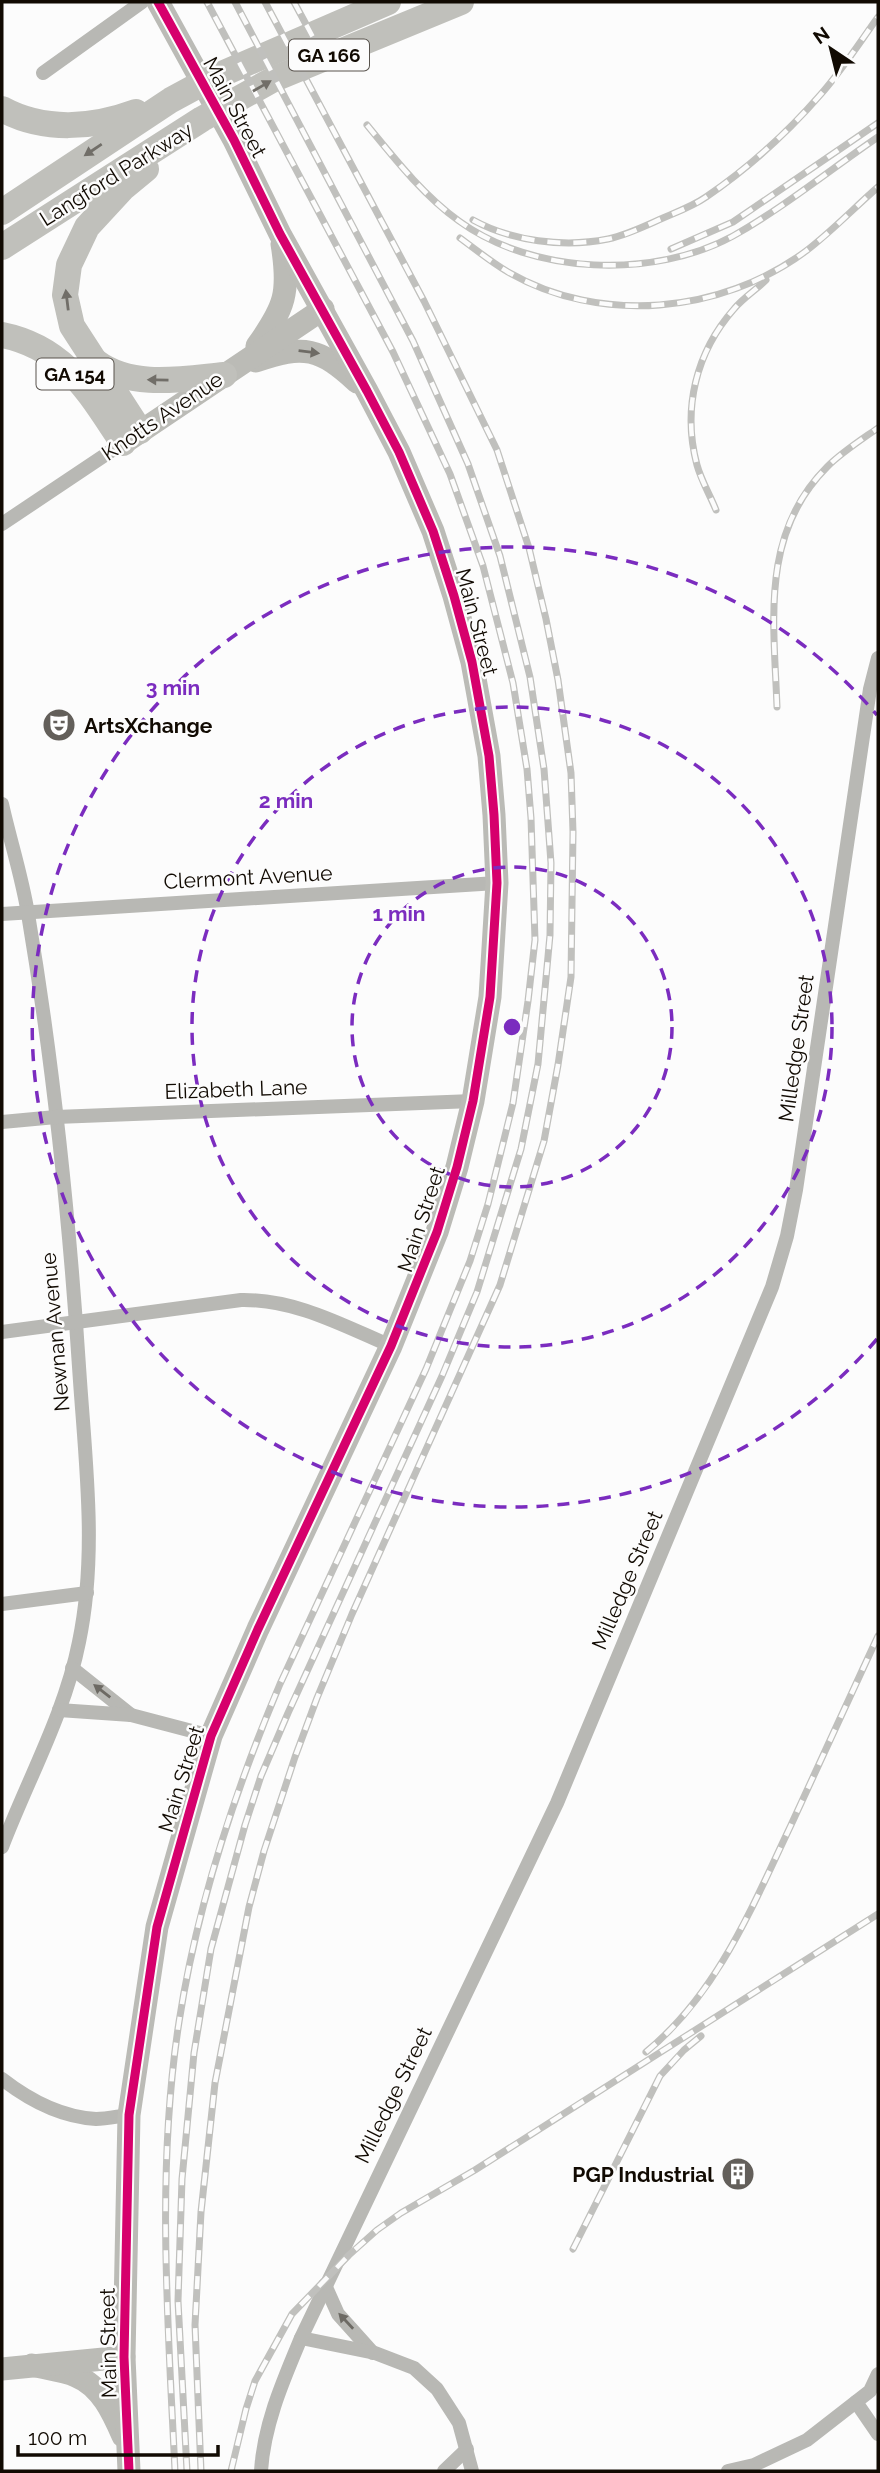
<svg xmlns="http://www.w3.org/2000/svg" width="880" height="2473" font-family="Raleway,sans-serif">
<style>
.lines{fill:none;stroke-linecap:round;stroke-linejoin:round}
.street{stroke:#b8b8b4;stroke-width:14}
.primary{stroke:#bbbbb6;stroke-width:23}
.highway{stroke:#c0c0bb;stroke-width:26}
.rail-casing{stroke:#c0c0bd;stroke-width:7}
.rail{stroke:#fcfcfc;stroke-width:4.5;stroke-dasharray:13;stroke-linecap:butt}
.cycleway-casing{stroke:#fcfcfc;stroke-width:13}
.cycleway{stroke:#d6006c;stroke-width:9}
.oneway{fill:#716e68}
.oneway2{fill:#6e6b65}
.oneway3{fill:#6d6a64}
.ring{fill:none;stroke:#7b2cbf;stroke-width:3.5;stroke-dasharray:12 9}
.labels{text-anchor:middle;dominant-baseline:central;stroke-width:5;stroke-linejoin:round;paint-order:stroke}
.shield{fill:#fcfcfc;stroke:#58534d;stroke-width:2}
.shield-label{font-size:19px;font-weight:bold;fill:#110a02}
.street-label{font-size:21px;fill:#110a02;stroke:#fcfcfc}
.poi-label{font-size:21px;font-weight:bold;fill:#110a02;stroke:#fcfcfc;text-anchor:start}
.centre{fill:#7b2cbf;stroke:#fcfcfc;stroke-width:3.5}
.ring-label{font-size:21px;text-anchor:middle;font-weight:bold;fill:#7b2cbf;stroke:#fcfcfc;stroke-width:5;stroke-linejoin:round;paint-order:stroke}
</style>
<rect width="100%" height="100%" fill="#fcfcfc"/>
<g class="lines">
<g class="street">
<path d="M43,73L142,2"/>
<path d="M2,524L123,443"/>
<path d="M2,804C10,840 22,877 28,914C54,1068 70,1225 80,1381C86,1467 97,1556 79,1642C65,1713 28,1779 2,1847"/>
<path d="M2,914L497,883"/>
<path d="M2,1122L56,1117L473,1101"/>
<path d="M2,1332L241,1300C295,1299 342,1325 391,1346"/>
<path d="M2,1604L87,1593"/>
<path d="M72,1668L131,1715"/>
<path d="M59,1710L131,1715L211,1736"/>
<path d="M2,2079C29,2100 61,2117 96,2119C107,2119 119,2116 129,2115"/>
<path d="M325,2285L338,2314L373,2353"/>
<path d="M301,2338L375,2353L414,2368L437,2389L459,2423L472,2471"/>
<path d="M856,2402L878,2434"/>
<path d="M261,2471C264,2424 283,2381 301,2338L557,1803L772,1287L787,1236L796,1190L870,689L878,658"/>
<path d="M444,2471L467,2449"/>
<path d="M728,2471L754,2465L807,2440L870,2391L878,2374"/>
</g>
<g class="primary">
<path d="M257,346C285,307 290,293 282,244"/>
<path d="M256,361C304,344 320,348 357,382"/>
<path d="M125,442L323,309"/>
<path d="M32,2365C46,2369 63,2370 76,2376C101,2386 113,2413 123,2436"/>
<path d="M2,2369L124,2357"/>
<path d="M129,2471L124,2357L129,2115L157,1927L211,1736L258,1629L391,1346L437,1232L457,1167L473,1101L490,997L497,883L494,815L489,756L472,662L454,596L433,531L399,452L367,391L280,234L234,140L158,2"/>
</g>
<g class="highway">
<path d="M2,109C44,132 93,128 136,112"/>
<path d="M2,212L171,100L208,80L388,2"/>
<path d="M2,247L202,119L274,79L461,2"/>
<path d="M2,335C66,348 89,393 123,443"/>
<path d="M96,362C132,389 182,379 224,375"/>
<path d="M140,431L72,326L65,295L69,265L87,227L123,188L146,169"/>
</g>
<defs>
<g id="rail">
<path d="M294,2L329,67"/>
<path d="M367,125C394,158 423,195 459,221C533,275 654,279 733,236C783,208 831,169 878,137"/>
<path d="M473,220C511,241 564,248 608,239C627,235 645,226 663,218C677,212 693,206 706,197C747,169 788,132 821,94C842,70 860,42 878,17"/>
<path d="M460,238C475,249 491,262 508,272C600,325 721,314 806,251C831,232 854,208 878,187"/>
<path d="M671,249L733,222L878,123"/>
<path d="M716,510C710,495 701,480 697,465C682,409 696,352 734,309C743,298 756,290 766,280"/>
<path d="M777,707C774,622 760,534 827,467C842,452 861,440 878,428"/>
<path d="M646,2052C718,1993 752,1907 791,1825C820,1762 849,1699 878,1636"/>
<path d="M573,2249L660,2076L684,2050L701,2036"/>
<path d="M175,2471C168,2323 156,2170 179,2022C197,1905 234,1793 280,1684L426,1369L470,1261L488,1204L513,1103L528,1001L535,940L531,818L527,769L513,683L483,566L450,474L393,352L207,2"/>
<path d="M187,2471L178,2301L182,2179L194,2053L211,1949L245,1825L261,1776L288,1713L442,1376L477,1292L521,1149L538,1064L550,935L551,863L544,769L530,677L500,556L468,464L413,341L235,2"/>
<path d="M201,2471L195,2325L201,2212L215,2083L249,1907L264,1851L295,1757L317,1698L352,1614L500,1285L544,1141L558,1065L571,977L573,832L571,773L558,680L546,619L529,548L497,450L424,301L265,2"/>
<path d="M231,2471L246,2409L255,2381L292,2314L349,2255L377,2230L401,2213L475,2170L878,1914"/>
</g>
</defs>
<use href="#rail" class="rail-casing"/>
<use href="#rail" class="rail"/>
<defs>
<path id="cycleway" d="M129,2471L124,2357L129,2115L157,1927L211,1736L258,1629L391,1346L437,1232L457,1167L473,1101L490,997L497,883L494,815L489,756L472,662L454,596L433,531L399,452L367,391L280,234L234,140L158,2"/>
</defs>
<use href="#cycleway" class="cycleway-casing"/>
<use href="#cycleway" class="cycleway"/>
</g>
<defs><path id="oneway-solid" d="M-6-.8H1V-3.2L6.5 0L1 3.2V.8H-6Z" transform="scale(1.75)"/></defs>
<g class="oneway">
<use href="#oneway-solid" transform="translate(262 86) rotate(-30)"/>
<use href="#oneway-solid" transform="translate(93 150) rotate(146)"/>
<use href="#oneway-solid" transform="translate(67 300) rotate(-97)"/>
<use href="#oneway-solid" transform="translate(158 380) rotate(-179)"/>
</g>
<use class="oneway2" href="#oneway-solid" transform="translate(309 352) rotate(7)"/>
<g class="oneway3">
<use href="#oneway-solid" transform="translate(102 1691) rotate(-142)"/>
<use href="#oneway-solid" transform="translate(346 2321) rotate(-133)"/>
</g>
<g class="ring">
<circle cx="512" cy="1027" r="160"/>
<circle cx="512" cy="1027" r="320"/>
<path d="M877 1339A480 480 0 1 1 877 715"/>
</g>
<defs>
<symbol id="theatre-disc" viewBox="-11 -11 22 22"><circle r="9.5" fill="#635f5a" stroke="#fcfcfc"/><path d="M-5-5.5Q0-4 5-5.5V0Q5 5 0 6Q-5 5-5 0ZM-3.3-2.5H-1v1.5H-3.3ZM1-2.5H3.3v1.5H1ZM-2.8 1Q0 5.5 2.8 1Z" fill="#fff"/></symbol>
<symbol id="building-disc" viewBox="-11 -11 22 22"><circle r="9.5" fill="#635f5a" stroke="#fcfcfc"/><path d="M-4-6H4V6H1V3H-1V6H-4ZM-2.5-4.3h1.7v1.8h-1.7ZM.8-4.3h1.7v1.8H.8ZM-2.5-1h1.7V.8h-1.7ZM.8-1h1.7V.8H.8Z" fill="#fff"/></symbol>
</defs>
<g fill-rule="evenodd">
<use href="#theatre-disc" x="40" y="706" width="38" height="38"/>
<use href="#building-disc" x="719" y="2155" width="38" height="38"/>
</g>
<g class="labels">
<g class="shield">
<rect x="289" y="39.5" width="80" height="31" rx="5"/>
<rect x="36.5" y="358.5" width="77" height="31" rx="5"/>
</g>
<g class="shield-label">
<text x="329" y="55">GA 166</text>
<text x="75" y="374">GA 154</text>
</g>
<g class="street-label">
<text transform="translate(235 107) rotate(62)">Main Street</text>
<text transform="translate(116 174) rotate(-32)">Langford Parkway</text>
<text transform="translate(162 416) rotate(-34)">Knotts Avenue</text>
<text transform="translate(477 622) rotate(75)">Main Street</text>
<text transform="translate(248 877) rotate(-3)">Clermont Avenue</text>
<text transform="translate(796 1048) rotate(-82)">Milledge Street</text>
<text transform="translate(236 1089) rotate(-2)">Elizabeth Lane</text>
<text transform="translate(421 1219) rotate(-72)">Main Street</text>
<text transform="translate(55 1332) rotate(-95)">Newnan Avenue</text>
<text transform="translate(627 1580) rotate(-67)">Milledge Street</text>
<text transform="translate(181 1779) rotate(-73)">Main Street</text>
<text transform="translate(393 2095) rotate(-64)">Milledge Street</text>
<text transform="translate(108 2343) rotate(-91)">Main Street</text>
</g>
<g class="poi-label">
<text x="84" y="725">ArtsXchange</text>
<text x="714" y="2174" text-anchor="end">PGP Industrial</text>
</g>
</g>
<circle cx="512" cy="1027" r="10" class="centre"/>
<g class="ring-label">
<text x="173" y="695">3 min</text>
<text x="286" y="808">2 min</text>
<text x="399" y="921">1 min</text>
</g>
<rect width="880" height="2473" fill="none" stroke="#110a02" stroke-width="7"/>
<g transform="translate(831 49) rotate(325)" stroke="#fcfcfc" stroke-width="5" paint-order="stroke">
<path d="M0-5L12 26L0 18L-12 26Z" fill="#110a02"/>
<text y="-10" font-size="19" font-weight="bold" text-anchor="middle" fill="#110a02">N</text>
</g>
<path d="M18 2445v10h200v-10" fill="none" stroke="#110a02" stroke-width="3.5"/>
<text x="28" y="2445" font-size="21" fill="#110a02" stroke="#fcfcfc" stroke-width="5" paint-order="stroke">100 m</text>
</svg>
